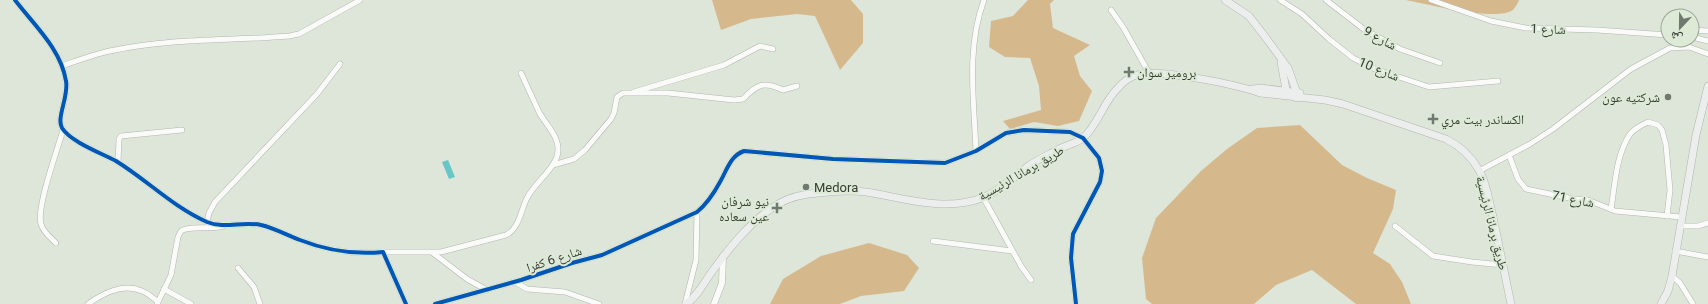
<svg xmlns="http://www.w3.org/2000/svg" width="1708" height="304" font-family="Roboto,'Noto Naskh Arabic',sans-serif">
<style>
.forest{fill:#d5b98d}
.water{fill:#66c6c8}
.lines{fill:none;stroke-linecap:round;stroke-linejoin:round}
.minor-casing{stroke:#b0b6ad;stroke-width:6}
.tertiary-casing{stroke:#b0b6ad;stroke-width:7}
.secondary-casing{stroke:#b0b6ad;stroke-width:8}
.minor{stroke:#fafbf9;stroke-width:5}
.tertiary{stroke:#fafbf9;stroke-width:6}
.secondary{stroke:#ebeeec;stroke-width:7}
.cycleway-casing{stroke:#dcead6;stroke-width:6}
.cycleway{stroke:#0057b8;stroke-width:4}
.poi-dot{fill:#71786f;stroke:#dcead6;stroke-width:1.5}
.labels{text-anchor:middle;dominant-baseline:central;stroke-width:4;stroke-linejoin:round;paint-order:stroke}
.street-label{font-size:13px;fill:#373d35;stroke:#dcead6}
.poi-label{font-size:13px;fill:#373d35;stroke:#dcead6;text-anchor:start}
</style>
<rect width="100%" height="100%" fill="#dee6da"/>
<g class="forest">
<path d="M712,0H851L863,14V43L840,70L815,16L797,14L751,19L721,30Z"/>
<path d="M1028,0H1054L1050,4L1053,28L1090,45L1074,56L1080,76L1092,91L1079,121L1058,126L1034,122L1010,129L1003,121L1041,110L1039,86L1030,58L1005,57L989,47L991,21L1013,16Z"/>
<path d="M1406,0H1519C1518,3 1515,8 1513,10C1496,22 1427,4 1406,0Z"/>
<path d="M1300,125L1342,165L1367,178L1396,190L1393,209L1373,253L1390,264L1402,282L1411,304H1356L1312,270L1276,285L1254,304H1152L1146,299L1142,258L1156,218L1201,171L1227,149L1257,128Z"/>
<path d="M869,243L907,255L919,268L904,291L861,296L840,304H770L783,279L821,256Z"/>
</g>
<path class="water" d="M448,160L455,177L449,179L442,162Z"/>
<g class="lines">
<defs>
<g id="minor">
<path d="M15,0C34,25 61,49 66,81C69,96 56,118 62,128C71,142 101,153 116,161C147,180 173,207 207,222C224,229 243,221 261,225C274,228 287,235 300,240C328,251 353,255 383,252L406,304"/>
<path d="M1280,0L1302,14L1329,39L1353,58L1375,69L1429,87L1498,81"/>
<path d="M1326,0L1365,30L1400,49L1440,63"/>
<path d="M1431,0L1491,21L1526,28L1597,30L1668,35"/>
<path d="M1111,10L1123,27L1149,73"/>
<path d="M1692,30L1708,31"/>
<path d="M1692,37L1708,41"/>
<path d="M62,66C79,60 97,53 115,50C172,38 231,41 289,36L299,34L360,0"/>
<path d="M634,92L724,65L760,46L773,49"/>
<path d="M976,151C974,100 966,49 984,0"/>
<path d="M1509,155L1518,179L1526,189L1574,199L1588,200L1615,211L1681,217"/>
<path d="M118,162L119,139L121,136L182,130"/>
<path d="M553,165L574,159L585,150L611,119L614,113L617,97L623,93H668L734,100L743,99C757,84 764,81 783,90L797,86"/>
<path d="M1479,171L1530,144L1553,129L1631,69L1670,48L1689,47L1708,54"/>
<path d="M983,197L1021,266L1031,280"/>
<path d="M1611,209C1615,185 1616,155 1630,134C1635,128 1642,125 1648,122L1658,125L1662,130L1666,145L1670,190L1667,216"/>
<path d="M207,222L209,213L215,202L317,94L340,64"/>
<path d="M1395,226L1433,256L1472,262L1503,265"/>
<path d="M1679,226H1698L1708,223"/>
<path d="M933,241L1012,251"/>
<path d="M56,243C50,237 43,232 41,224C36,208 58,148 63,130"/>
<path d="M1675,251L1708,257"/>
<path d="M383,252H441L506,235C519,229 521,210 527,198C534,184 550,173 556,159C564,140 547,127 539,112C533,99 527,86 521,73"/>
<path d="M433,253L467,279L487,290"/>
<path d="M238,268L254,287L260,304"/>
<path d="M1672,276L1680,283L1693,304"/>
<path d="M515,282L527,289L565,292L599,304"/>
<path d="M164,289L191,304"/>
<path d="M88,304C103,293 124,283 142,291C148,293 153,298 158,302"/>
<path d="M157,304L171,275L178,237L181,231C190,225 210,230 224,226"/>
<path d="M435,304L521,280L572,263L602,255L697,212C707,204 714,193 720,182C727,170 730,156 744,151L833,159L945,163L976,151L1006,133L1024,130L1070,132L1083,138L1099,158L1102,171L1100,182L1073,234L1071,258L1076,304"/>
<path d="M685,304L696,260L697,212"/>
</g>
<path id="tertiary" d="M714,304L722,283L723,256"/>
<g id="secondary">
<path d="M1225,0L1249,16L1266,38L1288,68L1297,93V98"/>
<path d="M1281,62L1287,95"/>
<path d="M1253,89L1261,88L1300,93"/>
<path d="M686,304C697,297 704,283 711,273C730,247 752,219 780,203C792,196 805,194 818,193C834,191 850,190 866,192C904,198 944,212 982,198C999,191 1013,178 1027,167C1037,160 1048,155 1059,149C1067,145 1077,143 1083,138C1099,124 1103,102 1118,88C1123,82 1130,77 1137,75C1158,68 1238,85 1260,93L1325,100L1343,104L1446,139C1460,146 1471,156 1479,170C1487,184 1489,201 1493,217C1499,246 1505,275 1511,304"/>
<path d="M1661,304L1668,291L1672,276L1696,135L1708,86"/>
</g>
</defs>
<use href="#minor" class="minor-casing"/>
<use href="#tertiary" class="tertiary-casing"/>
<use href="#secondary" class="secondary-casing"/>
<use href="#minor" class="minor"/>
<use href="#tertiary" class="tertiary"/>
<use href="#secondary" class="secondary"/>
<defs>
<g id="cycleway">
<path d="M15,0C34,25 61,49 66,81C69,96 56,118 62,128C71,142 101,153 116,161C147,180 173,207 207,222C224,229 243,221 261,225C274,228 287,235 300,240C328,251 353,255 383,252L406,304"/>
<path d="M435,304L521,280L572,263L602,255L697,212C707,204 714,193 720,182C727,170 730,156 744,151L833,159L945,163L976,151L1006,133L1024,130L1070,132L1083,138L1099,158L1102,171L1100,182L1073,234L1071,258L1076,304"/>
</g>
</defs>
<use href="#cycleway" class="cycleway-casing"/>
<use href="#cycleway" class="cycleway"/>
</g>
<g class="poi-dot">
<path d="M1127 66h4v4h4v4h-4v4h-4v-4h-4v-4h4z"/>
<circle cx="1668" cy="97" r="4"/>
<path d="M1431 113h4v4h4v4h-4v4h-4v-4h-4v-4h4z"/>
<circle cx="806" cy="187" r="4"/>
<path d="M775 202h4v4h4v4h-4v4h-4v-4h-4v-4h4z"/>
</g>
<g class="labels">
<g class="street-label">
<text transform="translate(1548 29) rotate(2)">شارع 1</text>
<text transform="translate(1380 38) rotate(29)">شارع 9</text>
<text transform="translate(1379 69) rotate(22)">شارع 10</text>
<text transform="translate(1021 173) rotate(-30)">طريق برمانا الرئيسية</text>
<text transform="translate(1573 199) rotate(11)">شارع 71</text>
<text transform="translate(1492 223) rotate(76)">طريق برمانا الرئيسية</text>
<text transform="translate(554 259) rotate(-18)">شارع 6 كفرا</text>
</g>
<g class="poi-label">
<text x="1137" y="72">برومير سوان</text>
<text x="1660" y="97" text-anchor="end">شركتيه عون</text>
<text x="1441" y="119">الكساندر بيت مري</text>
<text x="814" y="187">Medora</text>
<text x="769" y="201" text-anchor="end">نيو شرفان<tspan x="769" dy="15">عين سعاده</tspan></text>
</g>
</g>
<g transform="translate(1680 28) rotate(202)"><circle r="19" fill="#dcead6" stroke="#9aa596"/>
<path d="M0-3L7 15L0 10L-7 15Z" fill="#71786f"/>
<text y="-6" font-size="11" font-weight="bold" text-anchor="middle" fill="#373d35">ش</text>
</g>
</svg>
